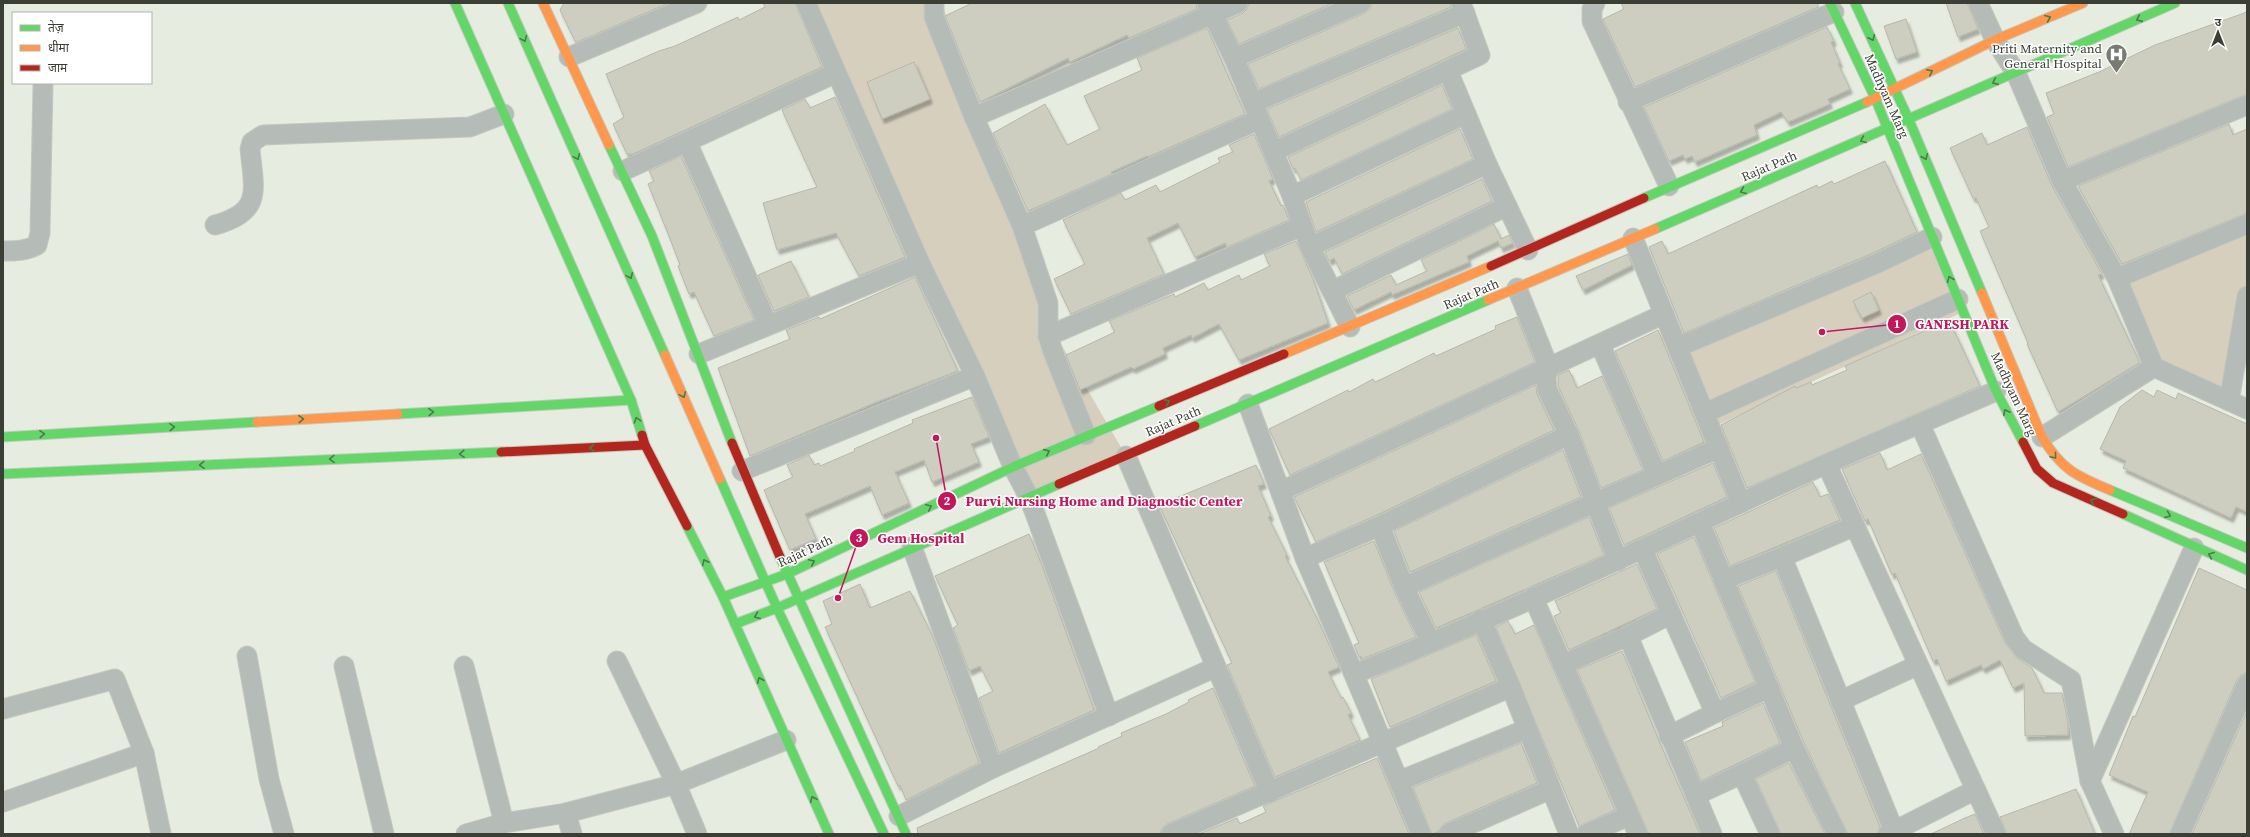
<svg xmlns="http://www.w3.org/2000/svg" width="2250" height="837" font-family="'Source Serif 4','Noto Sans Devanagari',serif">
<style>
.green{fill:#d7cfbe}
.building{fill:#cecec0;stroke:#b6b7ad;filter:url(#shadow)}
.lines{fill:none;stroke-linecap:round;stroke-linejoin:round}
.street-casing{stroke:#c5c8bf;stroke-width:21}
.fast-casing{stroke:#c5c8bf;stroke-width:11}
.slow-casing{stroke:#c5c8bf;stroke-width:11}
.jam-casing{stroke:#c5c8bf;stroke-width:11}
.street{stroke:#b5bbb6;stroke-width:19}
.fast{stroke:#63d668;stroke-width:9}
.slow{stroke:#ff974d;stroke-width:9}
.jam{stroke:#b3261e;stroke-width:9}
.oneway{stroke:#4b7b49}
.labels{text-anchor:middle;dominant-baseline:central;stroke-width:3;stroke-linejoin:round;paint-order:stroke}
.poi-label{font-size:13px;fill:#3b3e35;stroke:#fff;text-anchor:end}
.street-label{font-size:13px;fill:#3b3e35;stroke:#fff}
.leader{fill:none;stroke:#c2185b;stroke-width:1.5}
.callout-dot{fill:#c2185b;stroke:#fff;stroke-width:1.5}
.mark-label{font-size:12px;text-anchor:middle;font-weight:bold;fill:#fff}
.callout-label{font-size:14px;text-anchor:middle;font-weight:bold;fill:#c2185b;stroke:#fff;stroke-width:3;stroke-linejoin:round;paint-order:stroke}
</style>
<defs>
<filter id="shadow"><feDropShadow dx="2.5" dy="4.5" stdDeviation="1" flood-color="#0004"/></filter>
</defs>
<rect width="100%" height="100%" fill="#e7ece0"/>
<g class="green">
<path d="M806,3H942L1053,330L1126,456L1018,501L975,376Z"/>
<path d="M2247,224V296L2229,401L2154,367L2117,278Z"/>
<path d="M1933,239L1963,312L1711,428L1680,352Z"/>
</g>
<g class="building">
<path d="M564,3H669L577,42L575,41L560,10Z"/>
<path d="M763,3H795L822,67L633,154H627L613,124L624,117L606,74L659,51L675,46L738,17L739,20L765,7Z"/>
<path d="M972,3H1196L1197,9L1129,38L1127,35L1070,62L1068,58L980,102L945,16Z"/>
<path d="M1249,3H1333L1239,44L1227,20L1243,13L1247,9Z"/>
<path d="M1372,3H1450L1451,7L1259,89L1248,64L1365,13L1370,9Z"/>
<path d="M1621,3H1818V7L1635,87L1603,19L1624,9Z"/>
<path d="M1946,3H1967L1978,29L1958,37Z"/>
<path d="M2247,12V94L2068,167L2047,117L2054,114L2046,93L2099,72L2155,45Z"/>
<path d="M1906,19L1917,52L1896,59L1884,26Z"/>
<path d="M1827,27L1834,41L1831,42L1840,63L1838,64L1850,89L1828,99L1830,104L1788,122L1781,112L1754,125L1757,135L1695,162L1692,156L1685,159L1683,155L1669,161L1644,107Z"/>
<path d="M1207,28L1245,114L1148,157L1147,156L1111,172L1112,174L1028,211L993,133L1045,104L1067,145L1100,129L1084,96L1142,70L1137,58Z"/>
<path d="M1458,28L1466,49L1279,137L1267,109Z"/>
<path d="M914,62L930,99L882,119L867,82Z"/>
<path d="M1442,85L1452,109L1301,180L1295,168L1293,169L1288,157Z"/>
<path d="M835,97L905,257L859,276L836,233L777,250L763,203L817,187L782,110L805,99L810,108Z"/>
<path d="M2229,124L2233,135L2247,129V213L2122,264L2078,186Z"/>
<path d="M2027,127L2052,186L2102,274L2098,275L2139,361V363L2058,412L2027,344L2028,343L1980,231L1989,227L1976,198H1973L1950,148L1982,133L1987,145Z"/>
<path d="M1460,129L1473,159L1316,232L1306,202Z"/>
<path d="M1254,134L1273,179L1269,181L1281,206L1283,205L1289,220L1227,247L1225,243L1195,257L1178,223L1147,238L1164,274L1071,314L1054,279L1085,264L1063,220L1121,193L1125,200L1156,185L1160,192L1220,162L1218,158L1233,152L1229,145Z"/>
<path d="M681,156L754,320L714,336L694,292L689,294L678,266L680,265L669,236L648,184L654,181L649,171Z"/>
<path d="M1885,161L1917,232L1873,253L1684,333L1649,247L1662,241L1668,254L1817,185L1818,188L1832,181L1834,184Z"/>
<path d="M1482,179L1492,201L1342,274L1334,258L1329,261L1325,252Z"/>
<path d="M1494,224L1501,239L1509,235L1513,243L1501,248L1498,241L1467,256L1469,262L1392,295L1391,292L1354,310L1347,296L1391,275L1396,285L1427,271L1421,260Z"/>
<path d="M1296,241L1313,279L1328,323L1239,360L1219,324L1192,338L1191,335L1163,348L1165,354L1133,369L1131,367L1080,390L1066,355L1115,332L1109,321L1174,294L1175,297L1204,283L1208,290L1239,275L1241,280L1270,266L1264,254Z"/>
<path d="M1628,254L1632,265L1583,290L1576,276Z"/>
<path d="M791,261L809,297L774,311L758,275Z"/>
<path d="M915,277L958,371L879,401L750,456L718,368L790,339L786,330L819,317L820,319Z"/>
<path d="M1871,292L1879,310L1862,318L1853,301Z"/>
<path d="M1517,317L1535,362L1290,475L1269,429L1348,390L1349,392L1373,379L1375,382L1386,377L1434,353L1436,356L1496,329L1495,326Z"/>
<path d="M1949,320L1980,386L1747,488L1721,425L1795,386L1796,388L1811,382L1812,385L1847,370L1845,366Z"/>
<path d="M1658,330L1704,442L1663,461L1615,351Z"/>
<path d="M1569,370L1577,388L1602,376L1643,470L1601,488L1579,431L1558,386V375Z"/>
<path d="M1536,385L1537,394L1554,430L1375,516L1316,542L1294,497Z"/>
<path d="M2142,390L2154,397L2157,390L2176,399L2178,393L2247,424V512L2236,507L2231,518L2123,468L2126,461L2100,449L2120,407Z"/>
<path d="M972,397L989,437L971,444L979,462L932,482L924,460L895,472L909,503L882,515L870,486L805,514L816,539L790,550L764,490L793,477L787,465L809,455L814,465L819,463L820,466L855,451L854,449L913,423L912,420Z"/>
<path d="M1563,450L1581,497L1410,572L1394,531Z"/>
<path d="M1880,453L1887,470L1921,454L2005,643L2017,658L2032,668L2044,693H2062L2068,722V735L2025,736L2024,683L2013,688L2000,660L1983,669L1981,665L1946,681L1937,659L1933,661L1895,573L1892,575L1868,519L1865,521L1842,469Z"/>
<path d="M1713,463L1727,497L1624,545L1609,508Z"/>
<path d="M1256,465L1264,484L1258,486L1271,516L1268,517L1287,555L1285,556L1318,620L1339,667L1328,672L1341,698L1343,697L1351,713L1348,715L1360,740L1275,777L1227,665L1232,663L1159,505Z"/>
<path d="M1813,482L1820,497L1828,494L1840,520L1730,566L1714,528Z"/>
<path d="M1589,517L1604,555L1436,628L1419,592Z"/>
<path d="M1029,534L1043,568L1094,710L999,753L979,698L993,691L980,666L969,671L953,628L958,625L935,576Z"/>
<path d="M1694,537L1755,682L1721,698L1657,554Z"/>
<path d="M1374,541L1394,591L1416,637L1362,659L1361,656L1359,657L1354,645L1359,643L1324,562Z"/>
<path d="M1637,564L1657,609L1569,650L1554,616L1561,613L1555,601Z"/>
<path d="M2199,568L2247,590V673L2241,675L2237,680L2169,834H2129L2148,792L2109,775L2133,716L2135,717Z"/>
<path d="M1776,571L1880,827L1877,834H1848L1804,743L1738,586Z"/>
<path d="M860,584L870,608L910,591L933,637L979,763L906,800L900,785L898,786L825,627L832,624L823,601Z"/>
<path d="M1508,621L1515,634L1534,625L1615,810L1579,826L1496,627Z"/>
<path d="M1476,635L1496,681L1390,727L1371,679Z"/>
<path d="M1622,651L1659,741L1700,834H1649L1577,670Z"/>
<path d="M1213,688L1255,786L1167,824L1162,828L1160,834H918L917,828L1099,748L1098,747L1122,736L1121,733L1166,714L1189,702L1188,700Z"/>
<path d="M1763,703L1780,743L1701,781L1685,742L1723,726L1722,722Z"/>
<path d="M2247,711V834H2192Z"/>
<path d="M1521,743L1537,783L1444,824L1437,832L1432,834L1413,787Z"/>
<path d="M1377,758L1409,834H1199L1237,818L1240,824L1266,812L1263,806Z"/>
<path d="M1789,763L1825,834H1781L1756,779Z"/>
<path d="M2076,789L2095,834H2007L2000,817Z"/>
<path d="M1975,814L1984,834H1931L1965,818Z"/>
</g>
<g class="lines">
<defs>
<g id="street">
<path d="M806,3L920,263L975,376L1013,467L1029,497L1109,716"/>
<path d="M934,3V17L974,117L1022,226L1048,303V336L1053,352L1086,435"/>
<path d="M1207,3L1234,58L1292,196L1310,247L1350,327"/>
<path d="M1595,3L1592,9V21L1669,186"/>
<path d="M1978,3L1995,40L2016,73L2062,181L2117,278L2154,367L2247,409"/>
<path d="M569,57L697,3"/>
<path d="M1234,58L1361,3"/>
<path d="M1448,71L1487,164L1528,250"/>
<path d="M1628,102L1834,12"/>
<path d="M1253,103L1465,13"/>
<path d="M974,117L1238,3"/>
<path d="M687,142L768,325"/>
<path d="M1273,152L1480,55L1461,3"/>
<path d="M623,171L836,73"/>
<path d="M2062,181L2247,105"/>
<path d="M1292,196L1466,114"/>
<path d="M215,225C263,212 254,190 250,149L252,142L263,135L470,127L504,114"/>
<path d="M1022,226L1260,119"/>
<path d="M1633,238L1741,503"/>
<path d="M1310,247L1487,164"/>
<path d="M3,251C16,251 26,251 37,245L40,233L43,83"/>
<path d="M2117,278L2247,224"/>
<path d="M1517,288L1549,368L1546,376L1547,389L1569,435L1618,561"/>
<path d="M1332,291L1507,206"/>
<path d="M1048,336L1302,226"/>
<path d="M1600,344L1657,475"/>
<path d="M1678,347L1878,263L1932,237"/>
<path d="M699,354L920,263"/>
<path d="M2229,401L2247,296"/>
<path d="M1248,404L1305,558L1421,834"/>
<path d="M1705,413L1958,299"/>
<path d="M1920,424L2014,637L2023,649L2071,680L2090,781L2114,834"/>
<path d="M2042,437L2154,367"/>
<path d="M1126,456L1270,793"/>
<path d="M1827,465L1996,834"/>
<path d="M742,471L975,376"/>
<path d="M1281,491L1664,314"/>
<path d="M1700,523L1794,748L1837,834"/>
<path d="M1380,526L1404,587L1431,643"/>
<path d="M1855,526L1782,557L1894,831"/>
<path d="M912,547L993,768"/>
<path d="M1305,558L1380,526L1569,435"/>
<path d="M1723,580L1782,557"/>
<path d="M1404,587L1719,448"/>
<path d="M1533,597L1638,834"/>
<path d="M1481,619L1511,687L1569,834"/>
<path d="M1628,636L1712,834"/>
<path d="M247,656L269,779L284,834"/>
<path d="M617,661L676,784L697,834"/>
<path d="M1562,665L1628,636L1671,614L1643,550"/>
<path d="M344,666L384,834"/>
<path d="M464,666L504,823"/>
<path d="M1354,674C1485,622 1613,563 1741,503C1824,463 1911,428 1996,391"/>
<path d="M1840,701L1918,665"/>
<path d="M3,709L115,679L144,753L161,834"/>
<path d="M1715,713L1769,688"/>
<path d="M1669,736L1715,713L1671,614"/>
<path d="M1742,774L1794,748"/>
<path d="M1399,781L1527,729"/>
<path d="M2090,781L2194,548"/>
<path d="M1696,795L1742,774L1770,834"/>
<path d="M3,802L144,753"/>
<path d="M566,813L572,834"/>
<path d="M899,816L993,768L1216,667"/>
<path d="M466,834L504,823L566,813L676,784L786,740"/>
<path d="M1171,834L1511,687"/>
<path d="M1448,834L1551,789"/>
<path d="M1586,834L1629,816"/>
<path d="M1888,834L1975,790"/>
<path d="M2180,834L2247,684"/>
</g>
<g id="fast">
<path d="M455,3L631,400L642,435"/>
<path d="M508,3L665,355"/>
<path d="M1830,3L1875,98L1996,391L2023,442"/>
<path d="M1855,3L1909,120L1982,293"/>
<path d="M609,145L652,236L732,443"/>
<path d="M1644,198L1867,102"/>
<path d="M1655,229L2175,3"/>
<path d="M398,414L631,400"/>
<path d="M1195,426L1488,300"/>
<path d="M3,437L257,422"/>
<path d="M3,474L501,452"/>
<path d="M720,479L777,608L884,834"/>
<path d="M2110,490L2247,548"/>
<path d="M2123,514L2247,570"/>
<path d="M687,526L723,597L829,834"/>
<path d="M780,557L906,834"/>
<path d="M723,597L787,574L1013,467L1159,406"/>
<path d="M735,624L777,608L1059,484"/>
</g>
<g id="slow">
<path d="M543,3L609,145"/>
<path d="M1867,102L1995,40L2083,3"/>
<path d="M1982,293L2042,437C2061,469 2076,476 2110,490"/>
<path d="M1488,300L1655,229"/>
<path d="M1284,354L1491,266"/>
<path d="M665,355L720,479"/>
<path d="M257,422L398,414"/>
</g>
<g id="jam">
<path d="M1491,266L1644,198"/>
<path d="M1159,406L1284,354"/>
<path d="M642,435L645,445L687,526"/>
<path d="M2023,442L2037,469L2053,483L2123,514"/>
<path d="M732,443L780,557"/>
<path d="M501,452L645,445"/>
<path d="M1059,484L1195,426"/>
</g>
</defs>
<use href="#street" class="street-casing"/>
<use href="#fast" class="fast-casing"/>
<use href="#slow" class="slow-casing"/>
<use href="#jam" class="jam-casing"/>
<use href="#street" class="street"/>
<use href="#fast" class="fast"/>
<use href="#slow" class="slow"/>
<use href="#jam" class="jam"/>
</g>
<defs><path id="oneway-chevron" d="M-2-3.5L2.5 0L-2 3.5" fill="none" stroke-width="1.6" stroke-linecap="round" stroke-linejoin="round"/></defs>
<g class="oneway">
<use href="#oneway-chevron" transform="translate(2048 18) rotate(-23)"/>
<use href="#oneway-chevron" transform="translate(2139 19) rotate(156)"/>
<use href="#oneway-chevron" transform="translate(1872 38) rotate(65)"/>
<use href="#oneway-chevron" transform="translate(524 39) rotate(66)"/>
<use href="#oneway-chevron" transform="translate(1930 72) rotate(-26)"/>
<use href="#oneway-chevron" transform="translate(1995 82) rotate(156)"/>
<use href="#oneway-chevron" transform="translate(1863 140) rotate(157)"/>
<use href="#oneway-chevron" transform="translate(577 157) rotate(66)"/>
<use href="#oneway-chevron" transform="translate(1925 157) rotate(67)"/>
<use href="#oneway-chevron" transform="translate(1743 191) rotate(157)"/>
<use href="#oneway-chevron" transform="translate(630 276) rotate(66)"/>
<use href="#oneway-chevron" transform="translate(1950 279) rotate(-112)"/>
<use href="#oneway-chevron" transform="translate(683 395) rotate(66)"/>
<use href="#oneway-chevron" transform="translate(1167 402) rotate(-23)"/>
<use href="#oneway-chevron" transform="translate(431 412) rotate(-3)"/>
<use href="#oneway-chevron" transform="translate(2006 412) rotate(-117)"/>
<use href="#oneway-chevron" transform="translate(301 419) rotate(-3)"/>
<use href="#oneway-chevron" transform="translate(637 420) rotate(-107)"/>
<use href="#oneway-chevron" transform="translate(172 427) rotate(-3)"/>
<use href="#oneway-chevron" transform="translate(42 434) rotate(-3)"/>
<use href="#oneway-chevron" transform="translate(592 448) rotate(177)"/>
<use href="#oneway-chevron" transform="translate(1047 452) rotate(-24)"/>
<use href="#oneway-chevron" transform="translate(462 454) rotate(177)"/>
<use href="#oneway-chevron" transform="translate(2054 456) rotate(50)"/>
<use href="#oneway-chevron" transform="translate(332 459) rotate(177)"/>
<use href="#oneway-chevron" transform="translate(202 465) rotate(177)"/>
<use href="#oneway-chevron" transform="translate(2093 501) rotate(-155)"/>
<use href="#oneway-chevron" transform="translate(929 507) rotate(-25)"/>
<use href="#oneway-chevron" transform="translate(2168 515) rotate(23)"/>
<use href="#oneway-chevron" transform="translate(2211 555) rotate(-157)"/>
<use href="#oneway-chevron" transform="translate(705 562) rotate(-117)"/>
<use href="#oneway-chevron" transform="translate(812 562) rotate(-25)"/>
<use href="#oneway-chevron" transform="translate(757 616) rotate(159)"/>
<use href="#oneway-chevron" transform="translate(760 680) rotate(-113)"/>
<use href="#oneway-chevron" transform="translate(813 799) rotate(-115)"/>
</g>
<defs>
<symbol id="hospital-pin" viewBox="-11 -11 22 30"><path d="M0 17L-7.5 6A9.5 9.5 0 1 1 7.5 6Z" fill="#777b71" stroke="#fff"/><path d="M-5-5h3v3.5h4V-5h3V5h-3V1.5h-4V5h-3Z" fill="#fff"/></symbol>
</defs>
<g fill-rule="evenodd">
<use href="#hospital-pin" x="2104" y="42" width="25" height="34"/>
</g>
<g class="labels">
<g class="poi-label">
<text x="2102" y="48">Priti Maternity and<tspan x="2102" dy="15">General Hospital</tspan></text>
</g>
<g class="street-label">
<text transform="translate(1887 96) rotate(66)">Madhyam Marg</text>
<text transform="translate(1769 166) rotate(-23)">Rajat Path</text>
<text transform="translate(1471 294) rotate(-23)">Rajat Path</text>
<text transform="translate(2014 394) rotate(65)">Madhyam Marg</text>
<text transform="translate(1173 421) rotate(-23)">Rajat Path</text>
<text transform="translate(805 551) rotate(-25)">Rajat Path</text>
</g>
</g>
<path class="leader" d="M1822 332L1897 324M936 438L947 501M838 598L859 538"/>
<g class="callout-dot">
<circle cx="1822" cy="332" r="4"/>
<circle cx="936" cy="438" r="4"/>
<circle cx="838" cy="598" r="4"/>
<circle cx="1897" cy="324" r="10"/>
<circle cx="947" cy="501" r="10"/>
<circle cx="859" cy="538" r="10"/>
</g>
<g class="mark-label">
<text x="1897" y="328">1</text>
<text x="947" y="505">2</text>
<text x="859" y="542">3</text>
</g>
<g class="callout-label">
<text x="1962" y="329">GANESH PARK</text>
<text x="1104" y="506">Purvi Nursing Home and Diagnostic Center</text>
<text x="921" y="543">Gem Hospital</text>
</g>
<rect width="2250" height="837" fill="none" stroke="#3b3e35" stroke-width="8"/>
<rect x="12" y="12" width="140" height="72" fill="#ffffff" stroke="#b1b2ae"/>
<rect x="20" y="25" width="20" height="6" fill="#63d668" stroke="#b1b2ae"/>
<text x="48" y="32" font-size="12" fill="#3b3e35">तेज़</text>
<rect x="20" y="45" width="20" height="6" fill="#ff974d" stroke="#b1b2ae"/>
<text x="48" y="52" font-size="12" fill="#3b3e35">धीमा</text>
<rect x="20" y="65" width="20" height="6" fill="#b3261e" stroke="#b1b2ae"/>
<text x="48" y="72" font-size="12" fill="#3b3e35">जाम</text>
<g transform="translate(2218 32)" stroke="#ffffff" stroke-width="3" paint-order="stroke">
<path d="M0-3L7 15L0 10L-7 15Z" fill="#3b3e35"/>
<text y="-6" font-size="11" font-weight="bold" text-anchor="middle" fill="#3b3e35">उ</text>
</g>
</svg>
